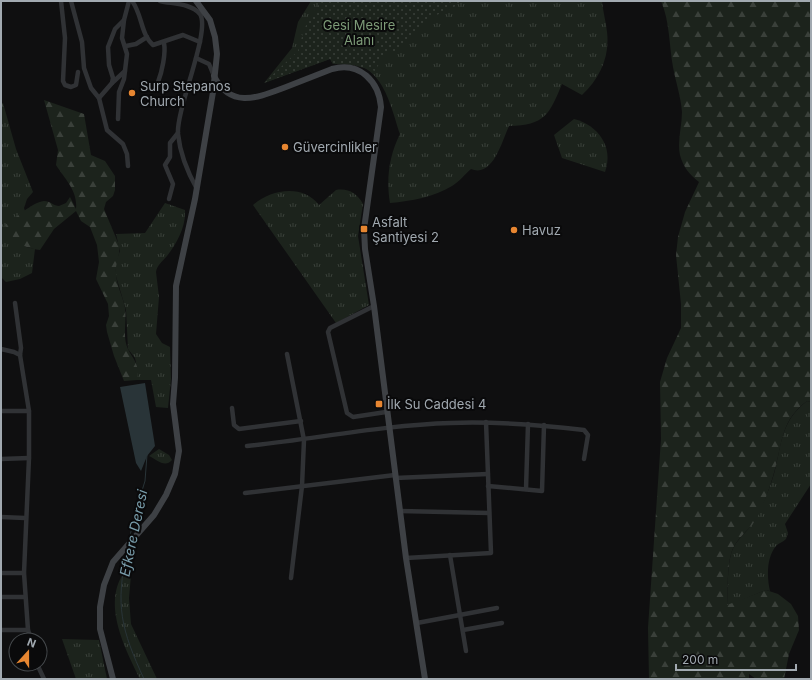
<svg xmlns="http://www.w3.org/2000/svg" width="812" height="680" font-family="Inter,sans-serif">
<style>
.grass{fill:url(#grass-tufts)}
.forest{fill:url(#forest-firs)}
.park{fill:url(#park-dots)}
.water{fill:#293438}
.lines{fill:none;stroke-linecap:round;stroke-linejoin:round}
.stream{stroke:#293438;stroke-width:1}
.street{stroke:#303235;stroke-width:4.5}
.secondary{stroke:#3e4145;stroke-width:6}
.poi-dot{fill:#e78631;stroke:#0a0a0b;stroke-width:1.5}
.labels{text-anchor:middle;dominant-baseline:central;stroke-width:4;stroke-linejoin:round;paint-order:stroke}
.park-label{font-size:13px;fill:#7d9b78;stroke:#0a0a0b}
.poi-label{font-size:13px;fill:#a1a9b0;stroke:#0a0a0b;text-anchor:start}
.water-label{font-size:14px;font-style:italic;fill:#799dab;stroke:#0a0a0b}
</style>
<defs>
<pattern id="grass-tufts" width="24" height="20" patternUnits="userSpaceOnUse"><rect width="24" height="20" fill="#1c231c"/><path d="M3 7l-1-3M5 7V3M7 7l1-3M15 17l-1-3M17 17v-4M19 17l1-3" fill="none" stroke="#3a403a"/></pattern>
<pattern id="forest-firs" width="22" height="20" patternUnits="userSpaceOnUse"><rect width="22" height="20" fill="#1c231c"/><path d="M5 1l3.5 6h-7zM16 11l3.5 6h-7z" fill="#3a403a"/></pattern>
<pattern id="park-dots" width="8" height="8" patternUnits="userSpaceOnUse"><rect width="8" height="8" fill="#1c231c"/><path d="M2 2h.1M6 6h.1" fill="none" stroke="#3a403a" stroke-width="1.8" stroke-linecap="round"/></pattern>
</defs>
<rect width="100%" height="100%" fill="#0f0f10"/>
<g class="grass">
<path d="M311,1H602C603,12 606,22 607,32C610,56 600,78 582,95L562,84C549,115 545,125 509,126C502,141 493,178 471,169C465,174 459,182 452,186C434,197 411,201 390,203C386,179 389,156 400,134C389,100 381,56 333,64L330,59L264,83L292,48L298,22Z"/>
<path d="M1,103H3L16,149L33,192L27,199L24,208L25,211L6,225L26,247L35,249L32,273L20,279L6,282L1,277Z"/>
<path d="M574,119C598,125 614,147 605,172L562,158L554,135Z"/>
<path d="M336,190C348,188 357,193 363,204L358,236L369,305L336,323L253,205C271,189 303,184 319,205Z"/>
<path d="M165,203L185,210C186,227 177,243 167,256C162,262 157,265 156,272L159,297L156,334L162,343L170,347L171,379L168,408L156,407L151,380H137V367L135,358L128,349L126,310L116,276V262L120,251L116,234L145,233Z"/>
<path d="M807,401L811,402V484L785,524L788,533L786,539C783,542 779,543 776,546C766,558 767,578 770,591L766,590L727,606C728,590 727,569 731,554C736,537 752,530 758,514C764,501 770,488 774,474C782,444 780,422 807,401Z"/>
<path d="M159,449L169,455L172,460C165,468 157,460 149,456Z"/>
<path d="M132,564L129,598L131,624L157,679H140C124,646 97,595 132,564Z"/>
<path d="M62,639L99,640L107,679H76Z"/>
</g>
<g class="forest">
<path d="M661,1H811V402L807,401C782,420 783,438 776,465C772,482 766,498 759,514C752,530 736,536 731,554C727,568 728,589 727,605L766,590L778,594L791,604L798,616L799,630L789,654L784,679H756L749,674V679H649L648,628L661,439L660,382L667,358L681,328V304L676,255L678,237L685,212L699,182C690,175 683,167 680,155C677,142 682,126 682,112C681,97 676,83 673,67C669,45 670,22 661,1Z"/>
<path d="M44,100L84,114L91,155L105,161L115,176V190L113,196L106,202L104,209L119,245C121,254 115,263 116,272C116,285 123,296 125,308C127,321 122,337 128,349C134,361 140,364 137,380L124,381L114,356L107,332L106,325L109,316L108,304L96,279L99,262L97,245L90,227L81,221L76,211L54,229L40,250C20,247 15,242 5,225C16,218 31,203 44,201C50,201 54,206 59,206L66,203L70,197L76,209C78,191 65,179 56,165L58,150Z"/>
</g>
<path class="park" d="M323,1H461L454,7L426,20L402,48L384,55L375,71L353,65L333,64L330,59L264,83L298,51L304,29L319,4Z"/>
<path class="water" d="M145,383L155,446L147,456L141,471L136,463L120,387Z"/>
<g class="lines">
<g class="stream">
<path d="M129,540L136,510L145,481L147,455"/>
<path d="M127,551C115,606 121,629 144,679"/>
</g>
<g class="street">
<path d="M61,1L65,38L63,81L65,85L71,87L76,85L78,72"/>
<path d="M71,1L82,42L84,68L91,88L99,98L107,130L123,144L127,154L128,166"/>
<path d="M132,1C142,14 141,35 153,45L183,35L200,42"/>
<path d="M160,1C172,4 191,3 200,14C211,31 176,109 178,134C180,153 188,173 197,189"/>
<path d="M126,46L136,44L147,37"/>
<path d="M196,58L209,64L214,76"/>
<path d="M158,82C162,72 166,53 164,43"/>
<path d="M112,83L125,71"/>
<path d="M99,98L112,83L113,78L109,65L108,47L115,29L124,20L129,1"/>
<path d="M118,119L119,92L124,79L127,54L122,38L124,20"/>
<path d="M169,199L173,184L165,165L170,157V143L178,133"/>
<path d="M15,303L21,348L20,355L29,411V458L24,573L28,630L31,640"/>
<path d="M374,306L330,328L328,332L347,413L353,417L386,412"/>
<path d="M1,349L14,352L20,355"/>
<path d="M287,354L304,440L302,486L291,578"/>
<path d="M232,408L234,425L239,429L301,421"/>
<path d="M1,411H29"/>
<path d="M247,446C315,439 383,425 451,423C496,421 540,425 584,430L588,435L584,459"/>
<path d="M1,459L29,458"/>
<path d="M395,478L488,474"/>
<path d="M488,486L542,491L544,425"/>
<path d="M526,489L528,424"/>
<path d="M245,493L395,475"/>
<path d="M400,511L489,513"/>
<path d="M1,517L25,518"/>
<path d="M450,555L466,651"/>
<path d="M406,558L491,553L486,422"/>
<path d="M1,573H24"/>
<path d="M1,597H25"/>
<path d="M417,623L497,608"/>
<path d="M1,630H28"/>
<path d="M463,630L502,623"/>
<path d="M37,664L44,679"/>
</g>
<g class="secondary">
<path d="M214,76C231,110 259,97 286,87C301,81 317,75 332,69C360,61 379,82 381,107L364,229L365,249L374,306L406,558L425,679"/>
<path d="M113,679L100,629V607L104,585L113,562L154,515L166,495L175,474L179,451L173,404L175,378L176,286L195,199L213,92L217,54L215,37L210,20L196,1"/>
</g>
</g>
<g class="poi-dot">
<circle cx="132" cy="93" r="4"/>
<circle cx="285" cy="147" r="4"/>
<rect x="360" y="225" width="8" height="8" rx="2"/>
<circle cx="514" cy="230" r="4"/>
<rect x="375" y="400" width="8" height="8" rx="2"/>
</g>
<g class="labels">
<g class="park-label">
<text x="359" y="25">Gesi Mesire<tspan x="359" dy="15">Alanı</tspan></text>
</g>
<g class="poi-label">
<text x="140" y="86">Surp Stepanos<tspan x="140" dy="15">Church</tspan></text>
<text x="293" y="147">Güvercinlikler</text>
<text x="372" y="222">Asfalt<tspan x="372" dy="15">Şantiyesi 2</tspan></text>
<text x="522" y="230">Havuz</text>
<text x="387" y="404">İlk Su Caddesi 4</text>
</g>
<g class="water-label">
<text transform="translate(133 533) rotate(-78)">Efkere Deresi</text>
</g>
</g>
<rect width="812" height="680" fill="none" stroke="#a1a9b0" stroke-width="4"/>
<g transform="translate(28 652) rotate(21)"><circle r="19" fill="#0a0a0b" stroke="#464a4d"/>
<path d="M0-3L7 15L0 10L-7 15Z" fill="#e78631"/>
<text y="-6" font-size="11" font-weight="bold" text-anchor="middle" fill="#a1a9b0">N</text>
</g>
<path d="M676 664v6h120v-6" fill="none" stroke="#a1a9b0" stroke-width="2"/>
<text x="682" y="664" font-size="12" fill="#a1a9b0" stroke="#0a0a0b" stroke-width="3" paint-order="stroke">200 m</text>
</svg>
